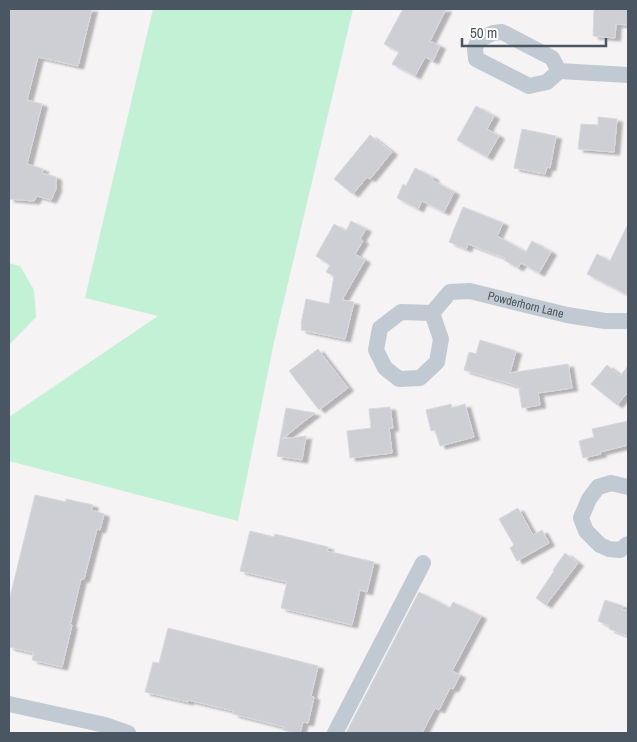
<svg xmlns="http://www.w3.org/2000/svg" width="637" height="742" font-family="'Archivo Narrow',sans-serif">
<style>
.green{fill:#c3f1d5}
.building{fill:#cdcfd5;stroke:#d7d9de;filter:url(#shadow)}
.lines{fill:none;stroke-linecap:round;stroke-linejoin:round}
.minor{stroke:#c1cad2;stroke-width:16}
.labels{text-anchor:middle;dominant-baseline:central;stroke-width:5;stroke-linejoin:round;paint-order:stroke}
.street-label{font-size:12px;fill:#4a5661;stroke:#fff}
</style>
<defs>
<filter id="shadow"><feDropShadow dx="5.5" dy="3" stdDeviation="1" flood-color="#0004"/></filter>
</defs>
<rect width="100%" height="100%" fill="#f5f3f3"/>
<g class="green">
<path d="M153,9H353L274,342L238,521L9,461V417L158,316L85,298Z"/>
<path d="M9,263L20,266L34,290L36,317L9,345Z"/>
</g>
<g class="building">
<path d="M9,9H92L78,66L38,57L27,100L42,104L27,164L43,169L42,173L56,177V189L51,200L37,196L34,201L9,199Z"/>
<path d="M403,9H446L430,41L440,46L433,61L425,57L415,76L392,64L399,52L384,44Z"/>
<path d="M594,9H628V25L616,24L615,38L593,36Z"/>
<path d="M476,106L494,116L487,129L499,136L487,157L457,140Z"/>
<path d="M598,117L617,119L614,152L578,149L581,124L598,125Z"/>
<path d="M522,129L556,136L550,168L547,167L545,174L514,168Z"/>
<path d="M370,135L392,152L370,179L367,177L353,194L334,179Z"/>
<path d="M415,168L434,178L432,180L454,192L444,212L422,201L418,209L397,198L403,184L406,186Z"/>
<path d="M463,207L503,223L497,236L526,252L532,241L551,252L539,273L521,263L518,268L504,260L505,258L468,244L466,249L449,242Z"/>
<path d="M351,221L366,229L360,239L363,241L355,254L365,260L342,300L354,302L345,339L301,330L302,325L301,324L306,299L329,304L334,276L326,272L330,265L316,256L334,224L346,231Z"/>
<path d="M628,224V295L587,274L597,254L610,261Z"/>
<path d="M480,340L516,351L510,373L568,364L572,388L538,393L540,405L522,408L519,390L521,389L519,388L518,386L464,370L469,352L476,354Z"/>
<path d="M318,349L348,388L319,410L289,371Z"/>
<path d="M607,365L620,376L628,366V392L617,405L591,384Z"/>
<path d="M451,404L452,408L465,404L474,437L440,446L435,430L431,431L426,410Z"/>
<path d="M390,407L393,428H389L392,453L350,458L347,431L371,428L369,409Z"/>
<path d="M286,408L315,413L282,439L306,436L302,460L277,456Z"/>
<path d="M628,421V445L600,452L601,454L583,458L579,441L594,437L592,429Z"/>
<path d="M35,495L66,502V499L93,505L91,510L104,514L100,530L97,529L84,579H81L70,625H72L62,667L32,660L34,653L9,647V601Z"/>
<path d="M518,508L533,535L542,530L549,543L517,561L510,548L514,545L499,519Z"/>
<path d="M250,531L274,537L275,534L328,547L327,551L374,562L367,592L360,590L352,625L281,608L287,582L240,571Z"/>
<path d="M565,553L578,563L546,605L536,598L554,571L553,570Z"/>
<path d="M419,592L450,608L453,602L481,616L452,671L460,675L453,689L450,688L439,710L435,708L422,733H346Z"/>
<path d="M605,600L623,606L622,609L628,611V636L609,629L610,626L598,621Z"/>
<path d="M168,628L318,666L311,696L314,697L308,723L303,722L300,733H295L283,730L284,727L233,714L234,711L188,700V702L145,692L153,662L159,663Z"/>
</g>
<g class="lines">
<g class="minor">
<path d="M559,71L552,58L502,32L493,33L478,40L475,49L476,59L529,86L547,82L559,71L628,75"/>
<path d="M401,312L432,313L441,339L437,362L420,378L399,379L385,368L376,350L380,328Z"/>
<path id="s1" d="M432,313L450,292L470,291L567,315L605,321H628"/>
<path d="M628,487L611,483L598,487L589,499L581,518L586,531L600,545L609,549L620,550L628,544"/>
<path d="M9,704L105,725L128,733"/>
<path d="M335,733L423,563"/>
</g>
</g>
<g class="labels">
<g class="street-label">
<text stroke="none"><textPath href="#s1" startOffset="105">Powderhorn Lane</textPath></text>
</g>
</g>
<rect width="637" height="742" fill="none" stroke="#4a5661" stroke-width="20"/>
<path d="M462 38v8h144v-8" fill="none" stroke="#4a5661" stroke-width="2.5"/>
<text x="470" y="38" font-size="15" fill="#4a5661" stroke="#ffffff" stroke-width="4" paint-order="stroke">50 m</text>
</svg>
